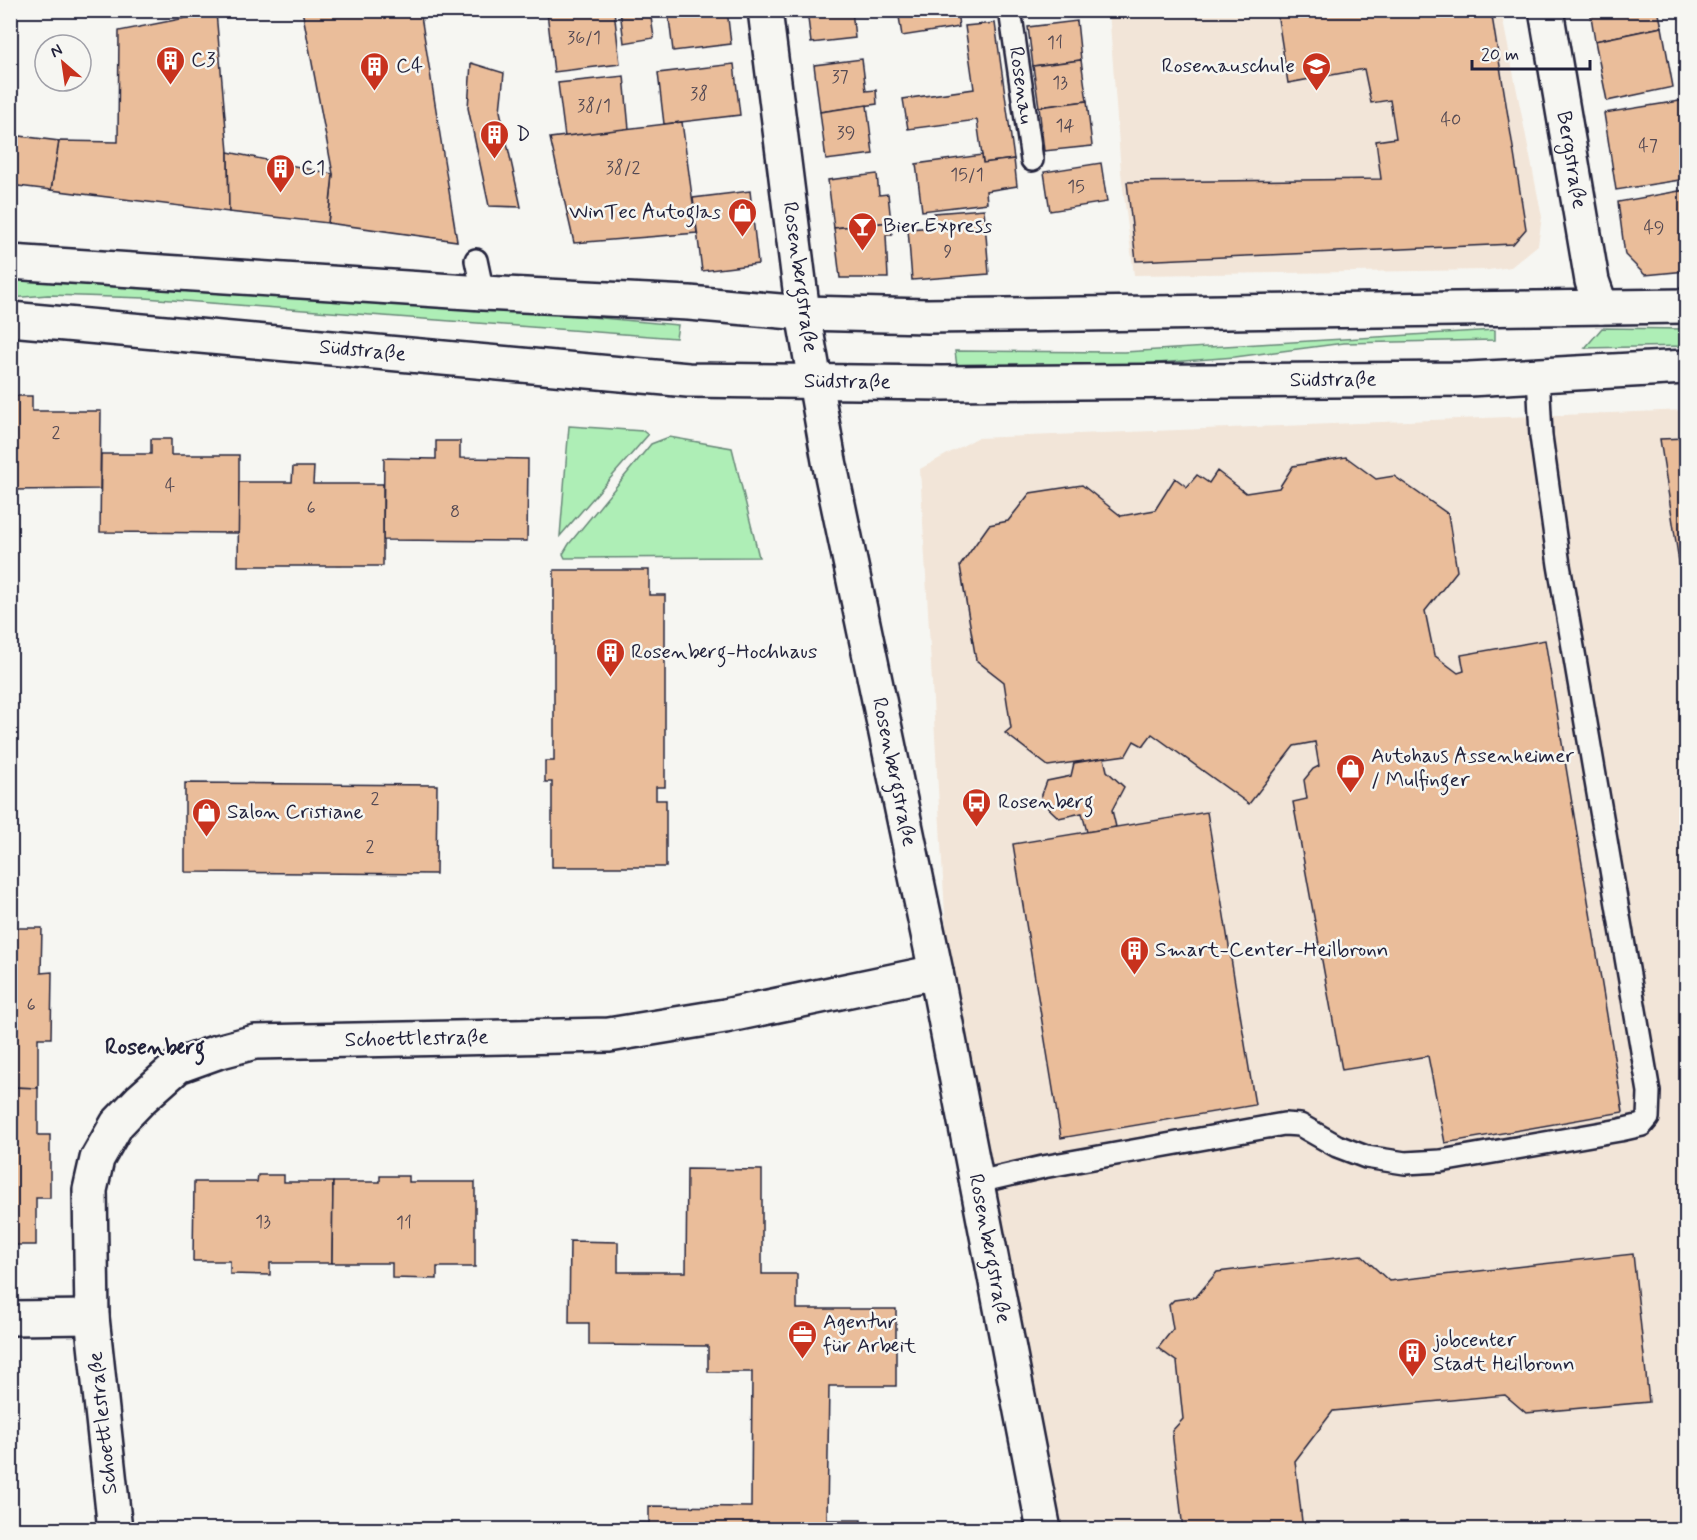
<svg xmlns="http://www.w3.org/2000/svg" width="1697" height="1540" font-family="Mynerve,sans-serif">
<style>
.built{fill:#f2e5d8}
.green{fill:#aeeeb6;stroke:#688878;stroke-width:1.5}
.building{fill:#eabd9a;stroke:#22223b;stroke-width:1.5}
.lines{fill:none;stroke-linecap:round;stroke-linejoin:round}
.lane-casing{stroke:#22223b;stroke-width:26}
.street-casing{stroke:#22223b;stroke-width:38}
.secondary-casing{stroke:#22223b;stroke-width:38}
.primary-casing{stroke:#22223b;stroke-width:38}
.lane{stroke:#f6f6f2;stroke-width:21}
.street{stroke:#f6f6f2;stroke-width:33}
.secondary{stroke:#f6f6f2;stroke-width:33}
.primary{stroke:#f6f6f2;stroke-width:33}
.labels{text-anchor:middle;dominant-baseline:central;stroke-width:5;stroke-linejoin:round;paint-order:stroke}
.number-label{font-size:18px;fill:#544953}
.poi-label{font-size:21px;fill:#22223b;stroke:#f6f6f2;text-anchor:start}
.street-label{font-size:21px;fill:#22223b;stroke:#f6f6f2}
.neighbourhood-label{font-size:22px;font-weight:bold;fill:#22223b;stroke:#f6f6f2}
</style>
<rect width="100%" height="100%" fill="#f6f6f2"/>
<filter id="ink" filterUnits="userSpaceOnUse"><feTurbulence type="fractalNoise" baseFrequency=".0167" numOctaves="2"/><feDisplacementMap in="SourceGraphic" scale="12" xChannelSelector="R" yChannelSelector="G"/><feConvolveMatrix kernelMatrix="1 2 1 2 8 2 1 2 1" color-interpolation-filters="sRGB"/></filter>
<g filter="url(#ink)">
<g class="built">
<path d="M1109,11H1501L1542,217L1538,245L1511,267L1488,270L1134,275L1121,172Z"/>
<path d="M1686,410V1529H1025L960,1182L920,469L977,438Z"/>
</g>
<g class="green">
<path d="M11,280C233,289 456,304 678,325L676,338L145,298L48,295L11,298Z"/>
<path d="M1602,328L1686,329V346L1585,348Z"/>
<path d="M1495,330V340L1344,343L1235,357L1145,364L957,367L955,351L1124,352Z"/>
<path d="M569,426L643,431L648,435L560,536Z"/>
<path d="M669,437L732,448L759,557L565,558L563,554L569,544L651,444Z"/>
</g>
<g class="building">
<path d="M302,10H420L457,241L328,223L333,174Z"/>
<path d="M559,10H614L620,64L554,72L547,12Z"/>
<path d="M620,10H650L654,38L624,43Z"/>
<path d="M668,10H727L731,44L673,51Z"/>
<path d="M807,10H852L855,38L811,43Z"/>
<path d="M898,10H957L959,27L902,36Z"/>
<path d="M1286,10H1491L1526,229L1513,244L1136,261L1127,182L1381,179L1376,141L1396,138L1390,100L1371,103L1364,69L1288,83L1277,12Z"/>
<path d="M1590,10H1658L1662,27L1595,41Z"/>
<path d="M216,12L228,152L229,212L51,190L59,141L118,142L119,31Z"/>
<path d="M1077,21L1081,60L1033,66L1028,27Z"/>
<path d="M995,23L1014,159L983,163L977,120L908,129L903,99L974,89L965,26Z"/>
<path d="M1662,27L1673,87L1607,101L1595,41Z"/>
<path d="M10,50H15L12,135L59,141L51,190L10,185Z"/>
<path d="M862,59L866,91L876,90L877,104L820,112L814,65Z"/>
<path d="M1081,60L1087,101L1039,107L1033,66Z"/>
<path d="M471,63L504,73L500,111L521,207L489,206L468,108Z"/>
<path d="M734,64L740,115L664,124L658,73Z"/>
<path d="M624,76L629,129L565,137L558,83Z"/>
<path d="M1686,100V179L1616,190L1604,113Z"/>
<path d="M1087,101L1092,146L1044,151L1039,107Z"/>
<path d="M867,105L873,154L826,160L820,112Z"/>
<path d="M682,122L697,233L574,243L550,138Z"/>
<path d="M228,152L333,174L328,223L229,212Z"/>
<path d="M982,155L983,163L1014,159L1017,186L986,191L987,203L922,211L916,164Z"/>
<path d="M1101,163L1107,202L1050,211L1044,172Z"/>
<path d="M877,174L879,195L888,194L891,222L834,228L828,180Z"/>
<path d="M1685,190L1686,271L1645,275L1625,255L1618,202Z"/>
<path d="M750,191L758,264L702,271L693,198Z"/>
<path d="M984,209L989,274L912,280L908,229L935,227L934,213Z"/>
<path d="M891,222L892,235H886L888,278H840L834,228Z"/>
<path d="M11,396H32V411H101L100,489L10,490Z"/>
<path d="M1686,438V607L1660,439Z"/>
<path d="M151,439H171V455H239V533L100,532L101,454H151Z"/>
<path d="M436,441H460V458L528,459L527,541L383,540L384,458L436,459Z"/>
<path d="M1346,457L1376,479L1394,476L1448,514L1457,571L1425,611L1434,655L1458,673L1464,671L1461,655L1545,640L1623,1112L1445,1143L1428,1056L1342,1070L1293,802L1307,799L1304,780L1313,769L1319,766L1315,742L1294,746L1249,804L1152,734L1143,746L1134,741L1126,755L1048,766L1005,733L1011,728L1004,682L976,660L960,566L989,525L1008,521L1030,493L1082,485L1121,516L1155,510L1175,478L1187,487L1197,475L1209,483L1217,471L1246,493L1279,488L1293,466Z"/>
<path d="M293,467H314L313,484H383V566H238L239,482H292Z"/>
<path d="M554,570H649V595H665V787H656V800H666V867H552V782H545V761H554Z"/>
<path d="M1104,758L1107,771L1124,787L1112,810L1116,827L1087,832L1082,813L1059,818L1040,800L1047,781L1071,776L1074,763Z"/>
<path d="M185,783L437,785L436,874L185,872Z"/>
<path d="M1207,812L1255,1105L1061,1138L1013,844Z"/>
<path d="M10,928H42L41,973L52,972L51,1038H38V1088L10,1087Z"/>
<path d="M10,1087L38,1088V1135H50V1198H36V1245H10Z"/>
<path d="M687,1169L762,1170V1274H797V1309H896V1386H829L827,1520H861V1530H635V1523H649V1506L751,1507L752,1372H708V1346L589,1345V1323H569L570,1241L618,1242V1272H686Z"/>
<path d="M258,1175H284V1182H333L332,1263H270V1275L230,1274V1261H193L194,1182H257Z"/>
<path d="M380,1176H409V1182H475V1267H437V1279L392,1278V1263H332L333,1182H380Z"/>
<path d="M1633,1254L1649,1402L1526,1413L1505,1395L1333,1411L1295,1461L1303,1530H1183L1172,1431L1183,1419L1177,1362L1158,1348L1173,1329L1169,1305L1174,1300L1196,1297L1217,1272L1361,1255L1389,1281Z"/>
</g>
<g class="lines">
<defs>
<g id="lane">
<path id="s1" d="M1010,10L1032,160"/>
<path d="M476,260L483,293"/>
<path d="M978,1182L1043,1167L1284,1124L1300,1125L1337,1146L1366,1157L1405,1163L1441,1161L1620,1130L1642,1125L1648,1118L1649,1092L1559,565L1541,436L1538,374"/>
</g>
<g id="street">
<path d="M765,10L803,313"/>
<path id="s2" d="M1546,10L1592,281L1601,307"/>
<path d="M10,1318L92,1317"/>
<path id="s3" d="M115,1530L92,1317L90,1190L97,1159L117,1124L141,1099L178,1066L217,1052L255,1042L609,1035L725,1016L936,972"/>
</g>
<g id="secondary">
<path id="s4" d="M803,313L829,461L936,972L1044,1530"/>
</g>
<g id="primary">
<path d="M10,262L483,293L689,303L803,313L927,316L1686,306"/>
<path id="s5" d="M10,319L688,380L942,383L1469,379L1686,367"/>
</g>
</defs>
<use href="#lane" class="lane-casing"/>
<use href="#street" class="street-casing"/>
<use href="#secondary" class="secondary-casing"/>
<use href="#primary" class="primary-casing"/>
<use href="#lane" class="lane"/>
<use href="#street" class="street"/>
<use href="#secondary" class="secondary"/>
<use href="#primary" class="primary"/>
</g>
</g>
<defs>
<symbol id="building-pin" viewBox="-11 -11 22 30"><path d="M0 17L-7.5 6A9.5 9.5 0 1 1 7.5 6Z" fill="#c8321e" stroke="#f6f6f2"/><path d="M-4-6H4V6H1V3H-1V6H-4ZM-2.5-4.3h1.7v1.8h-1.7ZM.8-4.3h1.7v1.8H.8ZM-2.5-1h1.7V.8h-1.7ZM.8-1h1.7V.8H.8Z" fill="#fff"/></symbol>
<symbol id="school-pin" viewBox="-11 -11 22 30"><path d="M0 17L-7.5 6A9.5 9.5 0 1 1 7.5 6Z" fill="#c8321e" stroke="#f6f6f2"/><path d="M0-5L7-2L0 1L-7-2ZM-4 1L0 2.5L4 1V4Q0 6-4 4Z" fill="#fff"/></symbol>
<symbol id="shop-pin" viewBox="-11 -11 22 30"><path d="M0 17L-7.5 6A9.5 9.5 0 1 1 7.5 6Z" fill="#c8321e" stroke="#f6f6f2"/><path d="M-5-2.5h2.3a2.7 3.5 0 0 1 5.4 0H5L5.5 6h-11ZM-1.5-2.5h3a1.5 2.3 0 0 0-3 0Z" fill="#fff"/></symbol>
<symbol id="bar-pin" viewBox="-11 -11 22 30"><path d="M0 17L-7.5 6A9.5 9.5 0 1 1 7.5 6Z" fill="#c8321e" stroke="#f6f6f2"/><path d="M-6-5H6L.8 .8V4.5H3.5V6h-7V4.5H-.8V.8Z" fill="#fff"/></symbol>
<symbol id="bus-pin" viewBox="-11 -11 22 30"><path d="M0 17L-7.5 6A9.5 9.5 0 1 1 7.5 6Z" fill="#c8321e" stroke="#f6f6f2"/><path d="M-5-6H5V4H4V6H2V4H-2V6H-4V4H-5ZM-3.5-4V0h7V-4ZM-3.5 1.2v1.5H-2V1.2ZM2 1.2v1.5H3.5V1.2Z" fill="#fff"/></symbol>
<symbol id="office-pin" viewBox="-11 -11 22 30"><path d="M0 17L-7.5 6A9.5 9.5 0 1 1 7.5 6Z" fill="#c8321e" stroke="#f6f6f2"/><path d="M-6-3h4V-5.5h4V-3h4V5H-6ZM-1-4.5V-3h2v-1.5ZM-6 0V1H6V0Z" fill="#fff"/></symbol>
</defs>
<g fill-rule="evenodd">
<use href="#building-pin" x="154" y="44" width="33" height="45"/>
<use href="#building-pin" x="358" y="50" width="33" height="45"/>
<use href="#school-pin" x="1300" y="50" width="33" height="45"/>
<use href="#building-pin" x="478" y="118" width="33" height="45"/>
<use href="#building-pin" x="264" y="152" width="33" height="45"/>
<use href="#shop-pin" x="726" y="196" width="33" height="45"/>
<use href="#bar-pin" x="846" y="210" width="33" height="45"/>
<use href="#building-pin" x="594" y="636" width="33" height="45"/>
<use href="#shop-pin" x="1334" y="752" width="33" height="45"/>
<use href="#bus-pin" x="960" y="786" width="33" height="45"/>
<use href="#shop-pin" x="190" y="796" width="33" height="45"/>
<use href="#building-pin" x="1118" y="934" width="33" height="45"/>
<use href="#office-pin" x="786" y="1318" width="33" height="45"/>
<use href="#building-pin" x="1396" y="1336" width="33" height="45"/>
</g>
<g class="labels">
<g class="number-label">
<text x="584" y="38">36/1</text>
<text x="1055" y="43">11</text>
<text x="840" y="77">37</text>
<text x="1060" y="83">13</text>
<text x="699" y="94">38</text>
<text x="594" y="106">38/1</text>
<text x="1451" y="120">40</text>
<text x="1065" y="126">14</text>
<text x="846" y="133">39</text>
<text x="1648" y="146">47</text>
<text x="623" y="168">38/2</text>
<text x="967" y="175">15/1</text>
<text x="1076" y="187">15</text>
<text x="1654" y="228">49</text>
<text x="948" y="252">9</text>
<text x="56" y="433">2</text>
<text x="170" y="486">4</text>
<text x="311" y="508">6</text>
<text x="455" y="512">8</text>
<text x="375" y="799">2</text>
<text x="370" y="847">2</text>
<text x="31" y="1005">6</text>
<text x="263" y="1222">13</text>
<text x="404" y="1223">11</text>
</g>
<g class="poi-label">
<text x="191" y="60">C3</text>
<text x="396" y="66">C4</text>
<text x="1295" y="66" text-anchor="end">Rosenauschule</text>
<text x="516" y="134">D</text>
<text x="301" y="168">C1</text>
<text x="721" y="212" text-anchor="end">WinTec Autoglas</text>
<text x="883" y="226">Bier Express</text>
<text x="631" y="652">Rosenberg-Hochhaus</text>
<text x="1371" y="756">Autohaus Assenheimer<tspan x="1371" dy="24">/ Mulfinger</tspan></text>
<text x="998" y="802">Rosenberg</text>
<text x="227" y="812">Salon Cristiane</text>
<text x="1155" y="950">Smart-Center-Heilbronn</text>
<text x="823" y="1322">Agentur<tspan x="823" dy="24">für Arbeit</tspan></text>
<text x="1433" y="1340">jobcenter<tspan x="1433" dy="24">Stadt Heilbronn</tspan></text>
</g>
<g class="street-label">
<text stroke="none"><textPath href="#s1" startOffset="76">Rosenau</textPath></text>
<text stroke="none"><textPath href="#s2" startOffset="152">Bergstraße</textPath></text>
<text transform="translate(800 277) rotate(82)">Rosenbergstraße</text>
<text stroke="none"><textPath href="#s5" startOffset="354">Südstraße</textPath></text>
<text stroke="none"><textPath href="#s5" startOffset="1326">Südstraße</textPath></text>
<text stroke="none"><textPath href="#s5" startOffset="840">Südstraße</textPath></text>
<text stroke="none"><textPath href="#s4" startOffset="468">Rosenbergstraße</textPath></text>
<text stroke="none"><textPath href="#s3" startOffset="740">Schoettlestraße</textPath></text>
<text stroke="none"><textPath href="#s4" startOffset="954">Rosenbergstraße</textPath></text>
<text transform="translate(103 1423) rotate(-96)">Schoettlestraße</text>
</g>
<g class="neighbourhood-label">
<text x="155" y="1048">Rosenberg</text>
</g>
</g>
<rect width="1697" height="1540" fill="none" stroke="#f6f6f2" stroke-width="36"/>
<rect x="18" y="18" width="1661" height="1504" fill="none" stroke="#22223b" stroke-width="2" filter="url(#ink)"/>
<g transform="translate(63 63) rotate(331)"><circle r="28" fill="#f6f6f2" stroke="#a1a1a9" stroke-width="1.5"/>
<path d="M0-4.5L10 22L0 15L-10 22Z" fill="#c8321e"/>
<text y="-9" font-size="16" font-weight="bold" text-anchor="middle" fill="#22223b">N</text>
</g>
<path d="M1472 60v9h118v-9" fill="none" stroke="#22223b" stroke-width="3"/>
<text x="1481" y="60" font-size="18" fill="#22223b" stroke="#f6f6f2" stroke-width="4.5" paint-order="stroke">20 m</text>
</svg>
